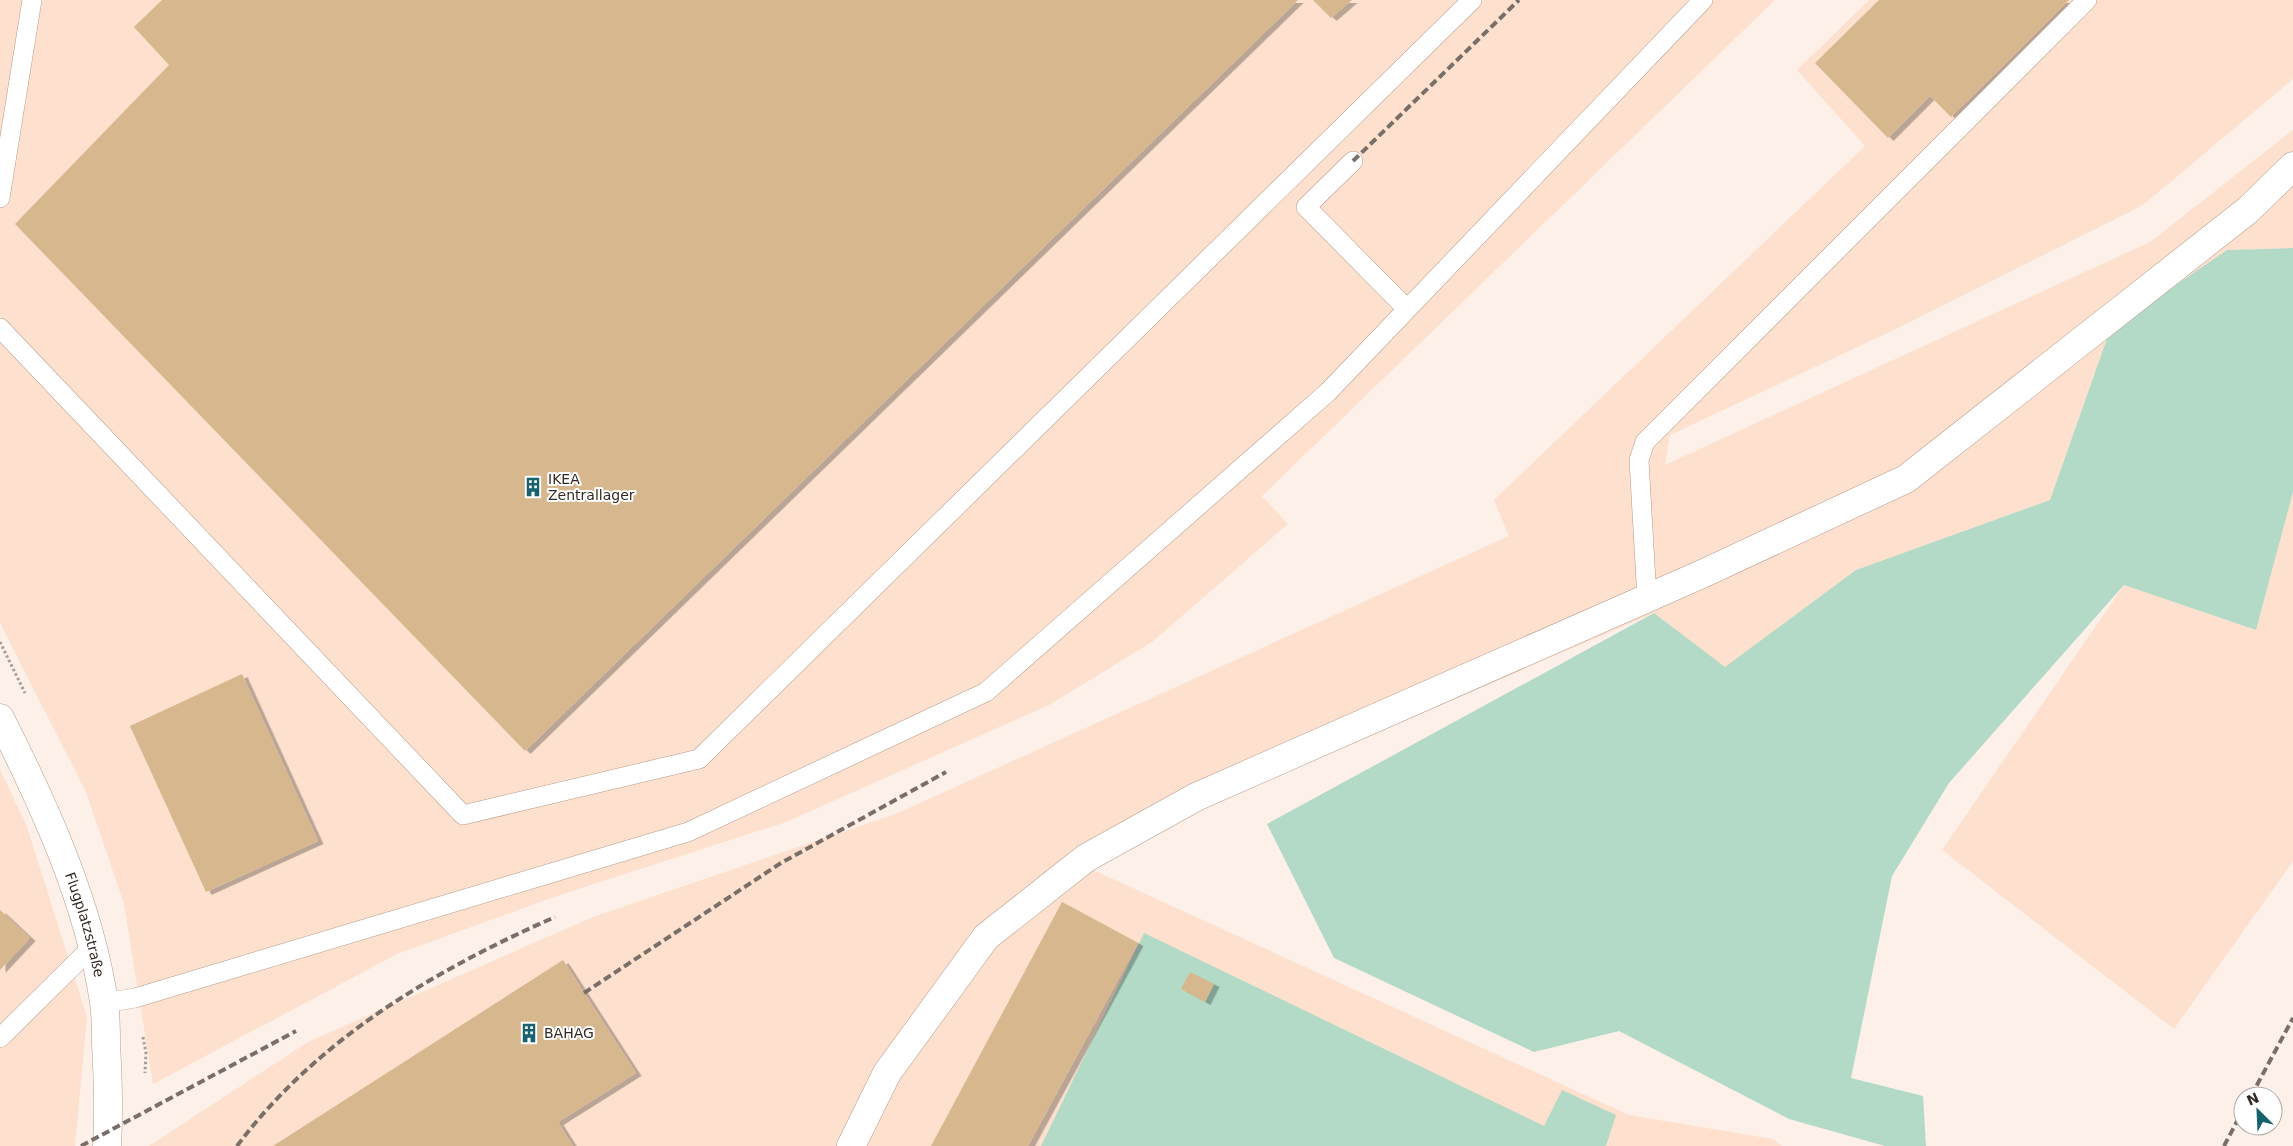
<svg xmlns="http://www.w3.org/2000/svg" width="2293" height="1146" font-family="'DejaVu Sans',sans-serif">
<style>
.built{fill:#fde0cd}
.green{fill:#b2dac7}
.building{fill:#d7b78d;filter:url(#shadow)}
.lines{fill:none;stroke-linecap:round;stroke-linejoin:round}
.service-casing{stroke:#b69b8a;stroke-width:20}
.minor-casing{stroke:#b69b8a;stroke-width:29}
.tertiary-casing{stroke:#b69b8a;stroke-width:29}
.path{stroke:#a89d96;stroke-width:3;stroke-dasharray:2.5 2.5;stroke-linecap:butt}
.service{stroke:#fff;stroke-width:19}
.minor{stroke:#fff;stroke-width:28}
.tertiary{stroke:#fff;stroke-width:28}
.rail{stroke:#7a6f68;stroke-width:4;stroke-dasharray:8 4;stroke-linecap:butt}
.labels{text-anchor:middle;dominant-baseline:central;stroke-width:4;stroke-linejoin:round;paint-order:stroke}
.poi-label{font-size:14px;fill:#342922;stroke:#fff;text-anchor:start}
.street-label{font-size:14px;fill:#342922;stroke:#fff}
</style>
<defs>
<filter id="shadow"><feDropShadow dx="5.5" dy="3" stdDeviation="0" flood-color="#0004"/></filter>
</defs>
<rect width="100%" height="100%" fill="#fcf0e9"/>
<g class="built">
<path d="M0,0H1775L1262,496L1288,524L1152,642L1049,705L786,822L554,897L397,954L153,1084L124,904L86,792L0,623Z"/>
<path d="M1869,0H2293V79L2143,205L1898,328L1670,435L1665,465L2150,242L2293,130V248L2227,250L2110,330L2050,500L1856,570L1725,668L1654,613L1086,858L1073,845L1082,865L1629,1115L1773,1139L1782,1146H149L308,1042L593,917L898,813L1509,536L1494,500L1865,146L1797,70Z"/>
<path d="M2293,492V861L2174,1029L1942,850L2124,585L2256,630Z"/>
<path d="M0,770L26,824L87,1017L75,1146H0Z"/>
</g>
<g class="green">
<path d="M2293,248V492L2256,630L2124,585L1949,783L1892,876L1851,1078L1923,1096L1926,1146H1885L1789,1119L1619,1031L1534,1052L1334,958L1267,824L1654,613L1725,667L1856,570L2050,500L2110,330L2227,250Z"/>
<path d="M1144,933L1544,1126L1562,1090L1616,1115L1606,1146H1041Z"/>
</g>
<g class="building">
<path d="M162,0H1298L525,751L15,224L169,65L134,27Z"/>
<path d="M1313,0H1352L1331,18Z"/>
<path d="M1879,0H2069L1951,117L1930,96L1888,138L1815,63Z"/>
<path d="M242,674L318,841L206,892L130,726Z"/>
<path d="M1062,902L1138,943L1028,1146H931Z"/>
<path d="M0,910L30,938L0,970Z"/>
<path d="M563,960L636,1073L558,1122L573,1146H273Z"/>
<path d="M1190,972L1214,984L1205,1002L1181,989Z"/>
</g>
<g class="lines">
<defs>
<g id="service">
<path d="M1353,161L1306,207L1407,309"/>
<path d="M0,198L32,0"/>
<path d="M0,328L463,815L699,759L1472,0"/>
<path d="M1647,599L1639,460L1645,442L2087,0"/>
<path d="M104,1003L135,998L688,832L986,692L1328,392L1703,0"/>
<path d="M0,1038L93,946"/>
</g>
<path id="minor" d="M851,1146L887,1073L986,937L1086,858L1196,797L1702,574L1906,479L2248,210L2293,166"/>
<g id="tertiary">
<path id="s1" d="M0,718C45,807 89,903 104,1002C106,1016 106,1030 106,1044C108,1078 109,1112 107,1146"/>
</g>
</defs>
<use href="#service" class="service-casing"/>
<use href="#minor" class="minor-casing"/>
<use href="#tertiary" class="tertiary-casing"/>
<g class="path">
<path d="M0,642L25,693"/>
<path d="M143,1037L146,1053L145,1073"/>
</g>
<use href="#service" class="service"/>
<use href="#minor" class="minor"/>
<use href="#tertiary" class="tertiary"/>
<g class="rail">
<path d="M1353,161L1519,0"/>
<path d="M584,993L781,863L946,772"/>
<path d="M2251,1096L2293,1018"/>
<path d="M81,1146L296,1031"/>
<path d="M237,1146C317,1039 435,970 555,917"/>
<path d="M2224,1146L2243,1110"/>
</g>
</g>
<defs>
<symbol id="building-bare" viewBox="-9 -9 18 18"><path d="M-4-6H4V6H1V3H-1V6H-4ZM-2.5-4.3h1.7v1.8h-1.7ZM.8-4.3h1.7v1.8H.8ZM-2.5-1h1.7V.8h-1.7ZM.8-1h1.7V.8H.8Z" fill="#18626f" stroke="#fff" stroke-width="2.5" paint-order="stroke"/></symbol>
</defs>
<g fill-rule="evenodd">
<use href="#building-bare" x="519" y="473" width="28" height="28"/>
<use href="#building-bare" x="515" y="1019" width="28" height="28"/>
</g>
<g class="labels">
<g class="poi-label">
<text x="548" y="479">IKEA<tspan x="548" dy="16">Zentrallager</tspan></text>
<text x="544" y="1033">BAHAG</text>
</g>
<g class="street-label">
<text stroke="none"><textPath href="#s1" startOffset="224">Flugplatzstraße</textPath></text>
</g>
</g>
<g transform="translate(2258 1111) rotate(336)"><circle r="24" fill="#ffffff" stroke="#aea9a7"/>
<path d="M0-4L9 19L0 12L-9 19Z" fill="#18626f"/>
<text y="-8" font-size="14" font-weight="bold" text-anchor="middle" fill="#342922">N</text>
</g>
</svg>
